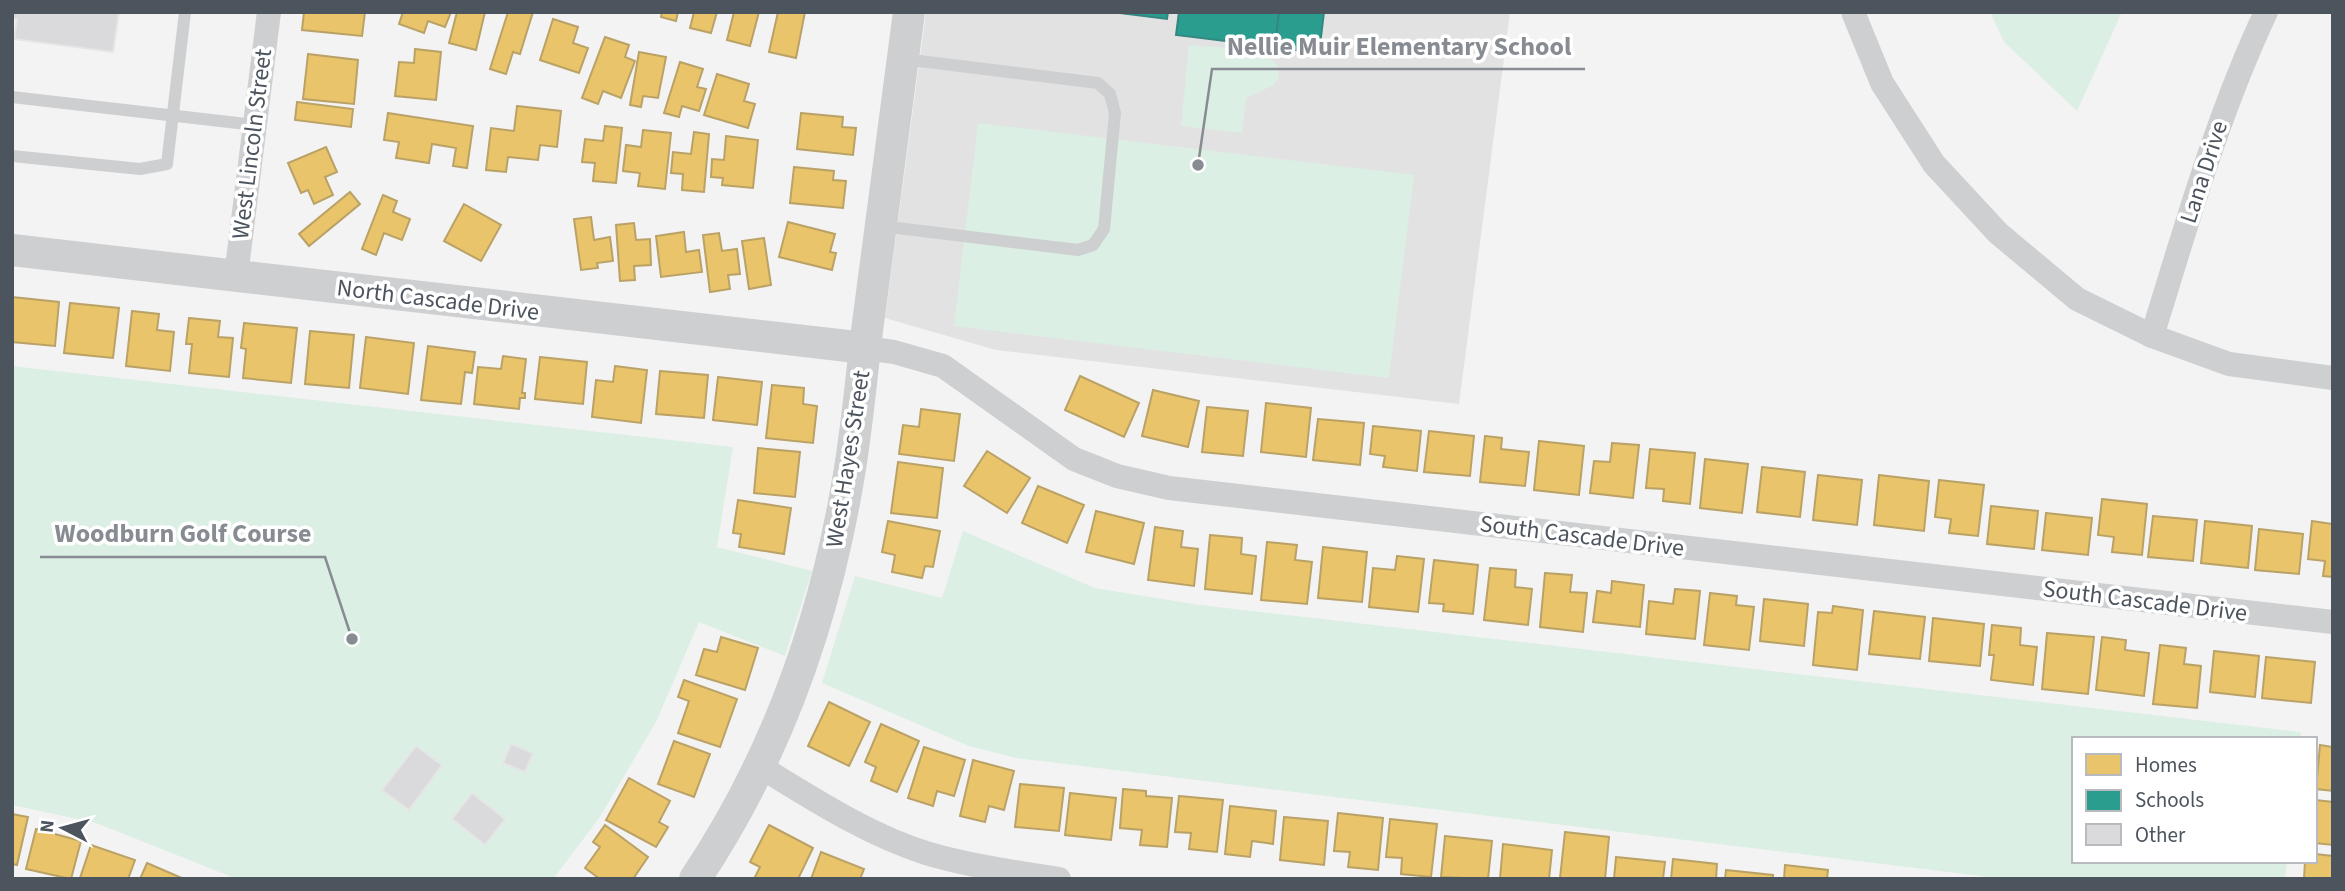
<svg xmlns="http://www.w3.org/2000/svg" width="2345" height="891" font-family="'Source Sans 3',sans-serif">
<style>
.education{fill:#e2e2e3}
.green{fill:#dcefe4}
.homes{fill:#e9c46a;stroke:#baa266;stroke-width:2}
.schools{fill:#2a9d8f;stroke:#348780;stroke-width:2}
.building{fill:#dadadc;stroke:#e5e5e6;stroke-width:2}
.lines{fill:none;stroke-linecap:round;stroke-linejoin:round}
.service{stroke:#cdcfd1;stroke-width:12}
.minor{stroke:#cdcfd1;stroke-width:24}
.tertiary{stroke:#cdcfd1;stroke-width:32}
.labels{text-anchor:middle;dominant-baseline:central;stroke-width:7;stroke-linejoin:round;paint-order:stroke}
.street-label{font-size:24px;fill:#4c545e;stroke:#fff}
.leader{fill:none;stroke:#878c92;stroke-width:2.5}
.callout-dot{fill:#878c92;stroke:#fff;stroke-width:2.5}
.callout-label{font-size:26px;text-anchor:middle;font-weight:bold;fill:#878c92;stroke:#fff;stroke-width:7;stroke-linejoin:round;paint-order:stroke}
</style>
<rect width="100%" height="100%" fill="#f4f3f3"/>
<path class="education" d="M926,12H1510L1459,404L996,350L885,318Z"/>
<g class="green">
<path d="M1990,12H2122L2077,111L2004,42Z"/>
<path d="M1189,45C1217,48 1255,46 1277,64L1279,76L1274,85L1246,98L1242,133L1181,126Z"/>
<path d="M978,123L1414,175L1389,378L954,326Z"/>
<path d="M12,366L733,447L717,547L812,571L785,656L699,622L657,720L600,817L553,879H237L96,823L12,805Z"/>
<path d="M963,531L1095,588L1200,605L2301,732L2300,739H2074V861H2287L2285,879H2005L1016,758L969,746L822,683L855,576L942,598Z"/>
</g>
<g class="homes">
<path d="M304,12H365L362,36L302,30Z"/>
<path d="M403,12H451L445,27L428,21L424,33L399,24Z"/>
<path d="M457,12H485L476,50L449,43Z"/>
<path d="M508,12H533L520,54L513,52L506,74L490,69Z"/>
<path d="M662,12H678L676,21L661,17Z"/>
<path d="M694,12H717L711,33L690,28Z"/>
<path d="M734,12H759L750,46L727,40Z"/>
<path d="M778,12H805L796,58L769,52Z"/>
<path d="M553,19L578,27L573,43L588,48L579,73L540,60Z"/>
<path d="M605,37L629,45L625,57L635,61L621,98L603,91L598,104L582,98Z"/>
<path d="M415,49L441,52L436,100L395,96L399,62L414,63Z"/>
<path d="M639,52L666,57L658,98L643,96L641,107L630,105Z"/>
<path d="M308,54L358,60L354,104L303,99Z"/>
<path d="M680,62L703,69L697,87L706,89L699,111L682,106L679,117L664,113Z"/>
<path d="M717,74L749,84L744,101L755,104L748,128L704,115Z"/>
<path d="M297,102L353,109L351,127L295,120Z"/>
<path d="M517,106L561,111L557,147L540,145L538,160L508,157L506,172L486,170L491,128L514,131Z"/>
<path d="M388,113L473,126L467,168L453,166L456,148L432,144L429,163L396,158L399,142L384,140Z"/>
<path d="M801,113L843,117L842,127L856,128L853,155L797,149Z"/>
<path d="M605,126L622,128L616,183L593,181L595,163L582,162L585,139L603,141Z"/>
<path d="M643,130L671,133L665,189L638,186L640,173L623,171L626,145L641,147Z"/>
<path d="M694,132L709,134L704,192L682,190L683,174L671,173L673,152L691,154Z"/>
<path d="M726,136L758,140L753,188L722,185L723,178L711,177L712,159L724,160Z"/>
<path d="M326,147L337,172L325,177L333,195L314,204L308,190L301,193L288,163Z"/>
<path d="M794,167L834,171L833,180L846,181L843,208L790,203Z"/>
<path d="M350,192L360,204L309,246L299,234Z"/>
<path d="M383,195L397,201L393,212L410,219L402,240L384,233L376,255L362,249Z"/>
<path d="M464,204L501,225L481,261L444,241Z"/>
<path d="M591,217L594,240L610,237L613,261L597,263L598,268L581,270L574,219Z"/>
<path d="M788,222L835,234L830,252L836,253L832,270L779,257Z"/>
<path d="M634,223L636,240L650,239L651,265L634,266L635,280L620,281L616,225Z"/>
<path d="M684,232L686,252L699,250L702,272L661,277L656,236Z"/>
<path d="M719,233L722,251L737,249L740,274L728,275L730,289L710,292L703,235Z"/>
<path d="M764,238L771,285L749,289L742,241Z"/>
<path d="M12,297L59,302L55,346L12,342Z"/>
<path d="M70,303L119,308L113,358L64,353Z"/>
<path d="M132,311L159,314L157,330L174,332L170,371L126,366Z"/>
<path d="M189,318L220,321L218,337L233,338L229,377L189,373L192,344H186Z"/>
<path d="M244,323L297,328L291,383L243,378L246,349L241,348Z"/>
<path d="M310,331L354,335L349,388L305,384Z"/>
<path d="M366,337L414,343L408,394L360,388Z"/>
<path d="M428,346L475,352L472,373L465,372L461,404L421,400Z"/>
<path d="M503,356L526,359L522,393H525V398H520L519,409L474,404L478,367L501,369Z"/>
<path d="M540,357L587,362L583,404L535,399Z"/>
<path d="M615,366L647,370L641,423L592,417L596,380L613,382Z"/>
<path d="M660,371L708,375L704,418L656,414Z"/>
<path d="M1080,376L1139,403L1124,437L1065,410Z"/>
<path d="M718,377L762,382L757,425L713,420Z"/>
<path d="M772,385L804,388L803,404L817,406L813,443L766,438Z"/>
<path d="M1153,390L1199,401L1188,447L1142,436Z"/>
<path d="M1266,403L1311,408L1306,457L1261,452Z"/>
<path d="M1207,407L1248,411L1243,456L1202,452Z"/>
<path d="M921,409L960,414L954,461L899,454L903,425L919,427Z"/>
<path d="M1318,419L1364,423L1360,465L1313,460Z"/>
<path d="M1373,426L1421,431L1417,471L1383,467L1385,456L1370,454Z"/>
<path d="M1429,431L1474,436L1470,476L1424,472Z"/>
<path d="M1485,436L1502,438L1501,449L1529,452L1525,486L1480,482Z"/>
<path d="M1539,441L1584,446L1579,495L1534,490Z"/>
<path d="M1612,443L1639,445L1633,498L1590,493L1594,461L1610,462Z"/>
<path d="M758,448L800,452L795,497L754,493Z"/>
<path d="M1650,449L1695,453L1690,504L1663,501L1664,489L1646,488Z"/>
<path d="M987,451L1030,478L1007,513L964,486Z"/>
<path d="M1705,459L1748,464L1742,513L1700,508Z"/>
<path d="M898,462L943,468L937,518L891,513Z"/>
<path d="M1762,467L1805,472L1800,517L1757,512Z"/>
<path d="M1818,475L1862,480L1857,525L1813,520Z"/>
<path d="M1879,475L1929,481L1924,531L1874,525Z"/>
<path d="M1939,480L1984,485L1978,536L1949,533L1951,519L1935,517Z"/>
<path d="M1038,486L1084,505L1067,543L1022,523Z"/>
<path d="M2102,499L2147,504L2142,555L2112,552L2114,537L2098,535Z"/>
<path d="M738,500L791,508L784,554L739,547L741,534L733,533Z"/>
<path d="M1991,506L2038,511L2034,549L1987,544Z"/>
<path d="M1096,511L1144,523L1134,564L1086,552Z"/>
<path d="M2046,513L2092,518L2088,555L2042,550Z"/>
<path d="M2153,516L2197,520L2193,561L2148,557Z"/>
<path d="M888,521L940,531L933,567L925,566L922,578L892,572L895,555L882,552Z"/>
<path d="M2205,521L2252,526L2248,568L2201,563Z"/>
<path d="M2312,521L2333,524V577L2323,576L2325,561L2308,559Z"/>
<path d="M1155,527L1183,531L1181,547L1198,549L1194,586L1148,580Z"/>
<path d="M2259,529L2303,534L2299,574L2255,570Z"/>
<path d="M1210,535L1242,538L1241,554L1256,556L1252,594L1205,589Z"/>
<path d="M1267,542L1297,545L1295,560L1312,562L1307,604L1261,600Z"/>
<path d="M1323,547L1367,552L1362,602L1318,598Z"/>
<path d="M1397,556L1424,559L1418,612L1369,607L1373,568L1395,570Z"/>
<path d="M1434,560L1478,565L1473,614L1443,611L1444,604L1429,603Z"/>
<path d="M1490,568L1516,570L1515,587L1532,589L1528,625L1484,620Z"/>
<path d="M1545,573L1572,575L1570,592L1587,593L1583,632L1540,627Z"/>
<path d="M1612,581L1644,585L1640,627L1593,622L1597,591L1611,593Z"/>
<path d="M1675,589L1700,591L1695,639L1646,634L1649,601L1673,604Z"/>
<path d="M1710,593L1737,596L1736,605L1754,607L1749,650L1704,645Z"/>
<path d="M1764,599L1808,604L1804,646L1760,641Z"/>
<path d="M1833,606L1863,610L1857,670L1813,665L1818,612L1832,613Z"/>
<path d="M1874,611L1925,617L1920,659L1869,654Z"/>
<path d="M1933,618L1984,624L1980,666L1929,661Z"/>
<path d="M1992,625L2021,628L2020,645L2037,647L2033,685L1991,680L1994,655H1989Z"/>
<path d="M2047,633L2094,637L2088,694L2042,689Z"/>
<path d="M721,637L758,648L745,690L696,675L704,649L717,652Z"/>
<path d="M2102,637L2126,640L2125,650L2149,653L2144,696L2096,690Z"/>
<path d="M2160,645L2186,648L2184,664L2201,666L2197,708L2153,704Z"/>
<path d="M2214,651L2259,656L2255,697L2210,692Z"/>
<path d="M2266,657L2315,662L2311,703L2262,698Z"/>
<path d="M684,680L737,699L720,747L678,733L689,701L678,697Z"/>
<path d="M829,702L870,722L849,766L808,746Z"/>
<path d="M881,724L919,741L897,792L871,781L876,767L865,762Z"/>
<path d="M674,741L710,754L694,797L658,784Z"/>
<path d="M2320,745L2333,747V791L2316,789Z"/>
<path d="M924,747L965,760L954,796L937,791L933,806L908,798Z"/>
<path d="M973,760L1014,771L1004,810L989,806L985,822L960,816Z"/>
<path d="M629,778L670,801L659,822L668,827L656,847L606,820Z"/>
<path d="M1020,784L1064,788L1059,831L1015,827Z"/>
<path d="M1123,789L1146,791V796L1172,798L1167,847L1140,845L1142,830L1120,828Z"/>
<path d="M1070,793L1116,798L1111,840L1065,835Z"/>
<path d="M1179,796L1223,800L1217,852L1189,849L1191,833L1175,832Z"/>
<path d="M2315,800L2333,802V845L2315,843Z"/>
<path d="M1230,806L1276,811L1273,844L1252,841L1250,857L1225,854Z"/>
<path d="M1338,813L1383,818L1378,870L1348,867L1350,852L1334,851Z"/>
<path d="M12,814L28,817L17,865L12,864Z"/>
<path d="M1284,817L1328,821L1324,865L1280,860Z"/>
<path d="M1390,819L1437,824L1431,877L1401,874L1402,858L1386,857Z"/>
<path d="M605,825L648,857L633,879H600L585,868L600,847L593,842Z"/>
<path d="M769,825L813,848L798,879H754L760,867L750,862Z"/>
<path d="M36,829L81,841L71,879L26,869Z"/>
<path d="M1565,832L1609,837L1605,879L1560,878Z"/>
<path d="M1445,836L1492,841L1488,879L1441,877Z"/>
<path d="M1503,844L1552,850L1549,879H1500Z"/>
<path d="M91,845L135,860L128,879L80,878Z"/>
<path d="M821,852L864,869L860,879H811Z"/>
<path d="M2315,854L2333,856V879H2304L2305,861H2315Z"/>
<path d="M1616,857L1665,862L1663,879H1614Z"/>
<path d="M1673,859L1717,864L1716,879H1671Z"/>
<path d="M147,863L184,879H140Z"/>
<path d="M1785,865L1828,870L1827,879H1784Z"/>
<path d="M1726,870L1773,875V879H1725Z"/>
</g>
<g class="schools">
<path d="M1112,12H1168L1167,19Z"/>
<path d="M1179,12H1279L1275,47L1176,35Z"/>
<path d="M1279,12H1324L1319,53L1275,47Z"/>
</g>
<g class="building">
<path d="M12,12H119L113,52L14,39L17,19H12Z"/>
<path d="M511,744L533,753L525,772L503,763Z"/>
<path d="M416,746L442,765L409,810L382,790Z"/>
<path d="M472,793L505,819L485,845L452,819Z"/>
</g>
<g class="lines">
<g class="service">
<path d="M12,97L255,125"/>
<path d="M12,156L140,169L167,164L185,12"/>
<path d="M881,226L1078,250L1093,245L1104,229L1115,113L1110,94L1098,83L903,59"/>
</g>
<g class="minor">
<path d="M1853,12L1882,83L1934,164L1998,233L2077,299L2152,336L2229,364L2333,378"/>
<path d="M236,276L269,12"/>
<path d="M2152,336C2186,227 2217,116 2266,12"/>
<path d="M865,348L894,352L943,366L1074,459L1117,476L1169,488L2333,622"/>
<path d="M759,766C812,798 866,834 926,853C969,866 1015,872 1059,879"/>
</g>
<g class="tertiary">
<path d="M12,250L865,348"/>
<path d="M695,879C774,761 823,625 847,486C857,432 861,377 868,323C882,219 895,116 909,12"/>
</g>
</g>
<g class="labels">
<g class="street-label">
<text transform="translate(252 144) rotate(-83)">West Lincoln Street</text>
<text transform="translate(2204 172) rotate(-72)">Lana Drive</text>
<text transform="translate(438 300) rotate(7)">North Cascade Drive</text>
<text transform="translate(848 459) rotate(-81)">West Hayes Street</text>
<text transform="translate(1582 536) rotate(7)">South Cascade Drive</text>
<text transform="translate(2145 601) rotate(7)">South Cascade Drive</text>
</g>
</g>
<path class="leader" d="M1198 165L1212 69H1585M352 639L325 557H40"/>
<g class="callout-dot">
<circle cx="1198" cy="165" r="7"/>
<circle cx="352" cy="639" r="7"/>
</g>
<g class="callout-label">
<text x="1399" y="55">Nellie Muir Elementary School</text>
<text x="183" y="542">Woodburn Golf Course</text>
</g>
<rect width="2345" height="891" fill="none" stroke="#4c545e" stroke-width="28"/>
<rect x="2072" y="737" width="245" height="126" fill="#ffffff" stroke="#b7bbbf" stroke-width="2"/>
<rect x="2086" y="754" width="35" height="21" fill="#e9c46a" stroke="#b7bbbf" stroke-width="2"/>
<text x="2135" y="772" font-size="21" fill="#4c545e">Homes</text>
<rect x="2086" y="790" width="35" height="21" fill="#2a9d8f" stroke="#b7bbbf" stroke-width="2"/>
<text x="2135" y="807" font-size="21" fill="#4c545e">Schools</text>
<rect x="2086" y="824" width="35" height="21" fill="#dadadc" stroke="#b7bbbf" stroke-width="2"/>
<text x="2135" y="842" font-size="21" fill="#4c545e">Other</text>
<g transform="translate(63 828) rotate(276)" stroke="#ffffff" stroke-width="5" paint-order="stroke">
<path d="M0-5L12 26L0 18L-12 26Z" fill="#4c545e"/>
<text y="-10" font-size="19" font-weight="bold" text-anchor="middle" fill="#4c545e">N</text>
</g>
</svg>
